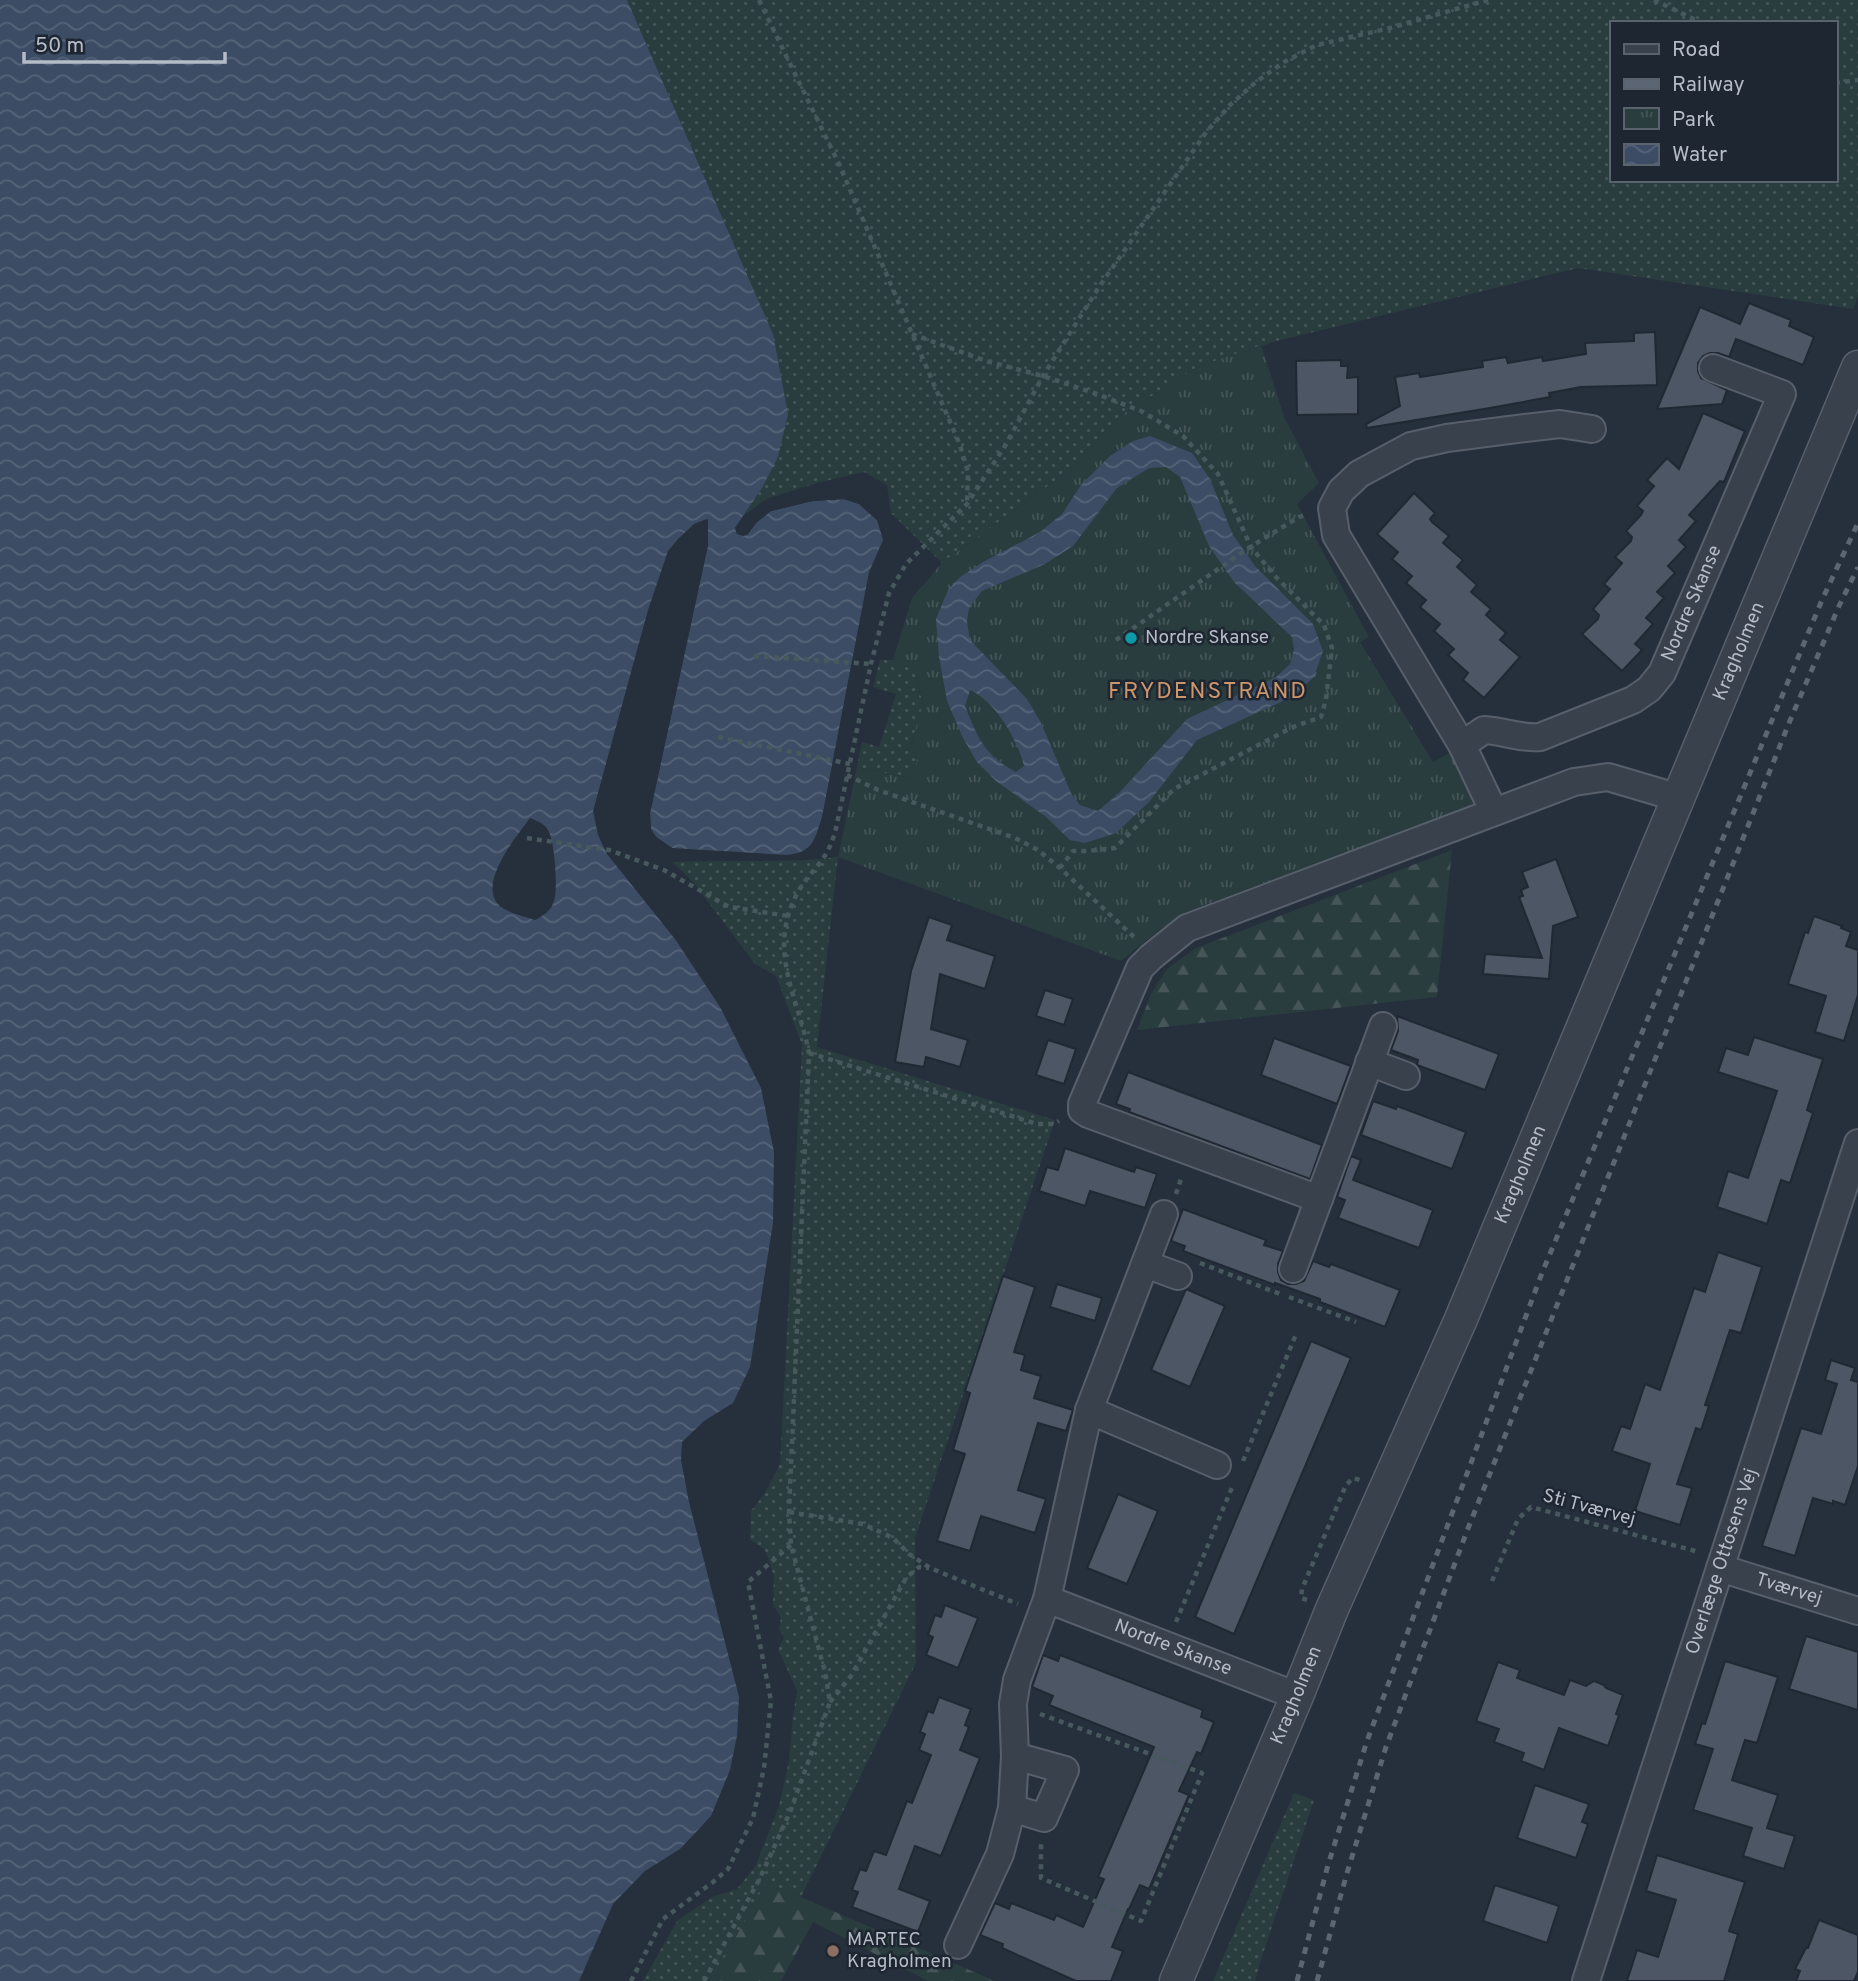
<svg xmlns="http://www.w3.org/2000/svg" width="1858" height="1981" font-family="Overpass,sans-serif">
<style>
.grass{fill:url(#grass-dots);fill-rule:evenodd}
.forest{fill:url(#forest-firs)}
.park{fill:url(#park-tufts)}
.water{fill:url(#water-waves);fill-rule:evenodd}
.pier{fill:#262f3c}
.building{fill:#4c5664;stroke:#202833;stroke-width:2}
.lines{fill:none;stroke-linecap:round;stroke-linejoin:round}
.minor-casing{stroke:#575f6a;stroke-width:30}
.tertiary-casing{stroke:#575f6a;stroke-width:35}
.path{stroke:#47595c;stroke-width:4.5;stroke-dasharray:5 5;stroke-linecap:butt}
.minor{stroke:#39414c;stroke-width:26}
.tertiary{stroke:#39414c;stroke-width:32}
.rail{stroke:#5c6573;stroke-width:5;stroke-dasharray:7 7;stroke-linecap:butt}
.culture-dot{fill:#0f9aa8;stroke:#1e2631;stroke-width:2.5}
.education-dot{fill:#8d6e63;stroke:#1e2631;stroke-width:2.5}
.labels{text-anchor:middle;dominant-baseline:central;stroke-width:5;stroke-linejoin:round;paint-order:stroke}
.street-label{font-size:19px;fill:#b5bcc7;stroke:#1e2631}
.poi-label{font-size:19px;fill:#b5bcc7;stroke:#1e2631;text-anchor:start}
.quarter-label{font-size:23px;letter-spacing:2px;fill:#cd966b;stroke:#1e2631}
</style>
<defs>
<pattern id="grass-dots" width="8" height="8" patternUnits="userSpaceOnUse" patternTransform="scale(1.75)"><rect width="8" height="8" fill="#293c3e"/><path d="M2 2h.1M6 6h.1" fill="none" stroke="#465658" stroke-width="1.8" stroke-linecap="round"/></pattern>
<pattern id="forest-firs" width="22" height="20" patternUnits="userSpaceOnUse" patternTransform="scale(1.75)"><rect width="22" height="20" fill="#293c3e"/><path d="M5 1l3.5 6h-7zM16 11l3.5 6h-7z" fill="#465658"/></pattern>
<pattern id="park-tufts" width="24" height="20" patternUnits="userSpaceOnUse" patternTransform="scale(1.75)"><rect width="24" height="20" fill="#293c3e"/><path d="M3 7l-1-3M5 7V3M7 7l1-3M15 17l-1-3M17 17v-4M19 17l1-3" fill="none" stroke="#465658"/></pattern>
<pattern id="water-waves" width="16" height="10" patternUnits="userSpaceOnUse" patternTransform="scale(1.75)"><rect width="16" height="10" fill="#3c4c64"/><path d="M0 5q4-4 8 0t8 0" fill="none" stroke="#566479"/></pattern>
</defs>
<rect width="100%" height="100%" fill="#262f3c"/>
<g class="grass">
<path d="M627,0H1858V297L1853,309L1578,268L1277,341L1197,367L1119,417L1070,470L942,563L891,513L887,485L864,472L817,483L766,499L743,517L762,488L773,334ZM1611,23H1835V180H1611Z"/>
<path d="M880,660H893L914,669L923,705L911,744L917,762L909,778L857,767L862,742L879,747L896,694L873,687Z"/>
<path d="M838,857L817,1047L1055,1120L915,1538L916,1663L801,1897L766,1883L712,1981H643L677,1921L712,1897L737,1889L755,1867L779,1806L789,1761L793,1716L797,1691L778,1649L784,1638L779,1629L781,1618L773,1604L774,1576L765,1550L750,1540L751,1511L765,1493L780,1464L802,1045L776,976L755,964L693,882L672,862C728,859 783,864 838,857Z"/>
<path d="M1294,1793L1314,1800L1260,1963L1255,1981H1213Z"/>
</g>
<g class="forest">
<path d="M1452,850L1437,997L1137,1030L1151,994L1167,969L1196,948Z"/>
<path d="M766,1882L995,1981H928L813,1922L781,1981H712Z"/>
</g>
<path class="park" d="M1261,345L1285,419L1319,483L1297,504L1369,637L1360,642L1433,762L1451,752L1477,797L1476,805L1188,911L1158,931L1121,961L838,857L857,767L909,778L917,762L911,745L923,704L914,669L893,660L912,598L942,563L1070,470L1119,417L1197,367Z"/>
<g class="water">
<path d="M0,0H627L773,334L788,414L778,457L762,488L735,528L737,534L747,535L757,522L771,511L813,501L844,499L859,504L877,520L883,540L869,572L822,817C814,840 814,852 787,855L672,848L656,837L651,829L650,813L708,545L707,519L694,524L678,539L668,551L648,610L593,811L598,835L607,854L675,939L720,1007L761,1088L774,1152L773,1223L750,1367L733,1403L704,1421L682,1442L681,1460L689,1502L739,1697L737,1736L730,1770L711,1816L680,1849L645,1871L613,1904L579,1981H0ZM530,818C537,821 544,823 548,830C555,840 558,890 554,901C551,911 543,916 535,920C524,916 507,913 499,905C477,883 517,836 530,818Z"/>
<path d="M1150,436L1192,453L1210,479L1233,535L1255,566L1313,624L1323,651L1314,677L1294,696L1197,740L1149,802L1116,833L1085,843L1070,840L1046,817L996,781L977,762L963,738L947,701L939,657L936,619L948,590L960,577L983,562L1040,532L1062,514L1081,485L1110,456L1133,441ZM1166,467L1180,477L1209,546L1234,582L1292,637L1294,649L1290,664L1276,677L1187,719L1118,794L1098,811L1080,805L1072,795L1041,723L1027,699L970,640L967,622L969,608L982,591L1045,564L1073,546L1117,488L1149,468ZM970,690C996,702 1017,739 1024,766L1016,772C984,755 978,738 965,706Z"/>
</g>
<g class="pier">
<path d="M845,495L861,501L880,518L877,520L859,504L844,499L813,501L771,511L757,522L747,535L743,536L737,534L735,528L743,517L752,510L738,529L741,533L745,532L755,519L770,508L813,497Z"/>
<path d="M708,519V545L650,813L651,829L656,837L672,848L692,853L672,851L653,839L648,830L646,813L705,544L704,524L693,530L695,524Z"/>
</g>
<g class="building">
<path d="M1749,303L1791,320L1789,326L1814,337L1803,365L1736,339L1729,357L1718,353H1710L1703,356L1698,363V371L1701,378L1727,390L1722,404L1657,409L1700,307L1740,324Z"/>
<path d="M1655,332L1657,385L1581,387L1549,393L1550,397L1490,408L1367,428L1366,424L1400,406L1395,377L1419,373L1420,377L1483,367L1482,361L1506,357L1508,363L1542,357L1543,361L1586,354L1585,343L1634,341V333Z"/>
<path d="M1341,360V366H1348L1347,378L1358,377V414L1297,415L1296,361Z"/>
<path d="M1703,413L1745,431L1724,482L1720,481L1689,515L1696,521L1679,540L1686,547L1668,566L1675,573L1657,592L1664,598L1646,618L1653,624L1635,644L1642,650L1622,671L1582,634L1598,619L1599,615L1593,609L1610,589L1604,584L1622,563L1615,557L1631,541L1632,537L1626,531L1641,515L1643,511L1637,506L1654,486L1647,480L1667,458L1679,469Z"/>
<path d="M1414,493L1435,513L1430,519L1432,522L1449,536L1443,543L1463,560L1457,567L1477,585L1471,592L1491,609L1486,615L1506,633L1500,640L1520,657L1484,698L1463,680L1468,673L1448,655L1454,649L1434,631L1440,624L1420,607L1426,600L1406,583L1412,576L1392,559L1398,552L1377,534Z"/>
<path d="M1556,859L1578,917L1553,926L1549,979L1483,974L1485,954L1542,958L1519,897L1523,896L1521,890L1528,887L1522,872Z"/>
<path d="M1814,916L1842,926L1841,928L1851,932L1846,946L1858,950V995L1844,1041L1815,1032L1826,996L1788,984L1805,932L1808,933Z"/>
<path d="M929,917L952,925L947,940L995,956L985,989L940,974L931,1029L968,1040L960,1067L926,1057L924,1067L895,1062L911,971Z"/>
<path d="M1045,990L1073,999L1064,1025L1036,1016Z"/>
<path d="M1397,1016L1499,1054L1485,1090L1417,1065L1418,1060L1391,1050L1398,1031Z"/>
<path d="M1754,1037L1823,1059L1807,1110L1813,1113L1790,1183L1781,1180L1767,1224L1717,1207L1728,1171L1748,1178L1777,1091L1718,1072L1726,1048L1748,1055Z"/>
<path d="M1274,1038L1351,1066L1337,1104L1261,1075Z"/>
<path d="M1048,1040L1076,1049L1064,1084L1036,1075Z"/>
<path d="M1128,1072L1322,1145L1310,1179L1129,1112L1130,1109L1116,1104Z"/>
<path d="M1373,1101L1396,1109L1397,1106L1466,1132L1452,1169L1361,1135Z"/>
<path d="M1065,1148L1134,1172L1136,1167L1157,1174L1145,1208L1090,1191L1085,1206L1039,1191L1047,1167L1058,1170Z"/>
<path d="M1351,1156L1361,1160L1353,1180L1433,1210L1419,1248L1338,1218L1345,1200L1337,1197Z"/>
<path d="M1183,1209L1266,1240L1264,1245L1283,1251L1278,1264V1272L1281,1280L1288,1284H1296L1304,1281L1313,1261L1329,1267L1331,1264L1400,1290L1385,1327L1320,1302V1299L1275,1283V1285L1183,1251L1185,1246L1171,1241Z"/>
<path d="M1718,1252L1762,1267L1741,1333L1730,1330L1705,1405L1709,1406L1701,1430L1696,1428L1677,1484L1692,1488L1680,1525L1635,1511L1650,1464L1612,1451L1621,1426L1630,1429L1645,1384L1660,1390L1694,1288L1705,1292Z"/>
<path d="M1003,1276L1035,1287L1014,1352L1025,1355L1021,1370L1041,1376L1034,1398L1073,1410L1066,1431L1038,1423L1018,1490L1046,1499L1035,1533L981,1516L970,1551L937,1541L965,1454L953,1450L970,1393L965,1391Z"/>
<path d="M1057,1284L1102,1298L1095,1321L1050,1307Z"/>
<path d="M1186,1289L1225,1306L1190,1387L1151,1370Z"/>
<path d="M1311,1341L1351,1358L1234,1634L1195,1617Z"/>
<path d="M1831,1360L1855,1368L1851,1380L1858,1382V1466L1845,1505L1833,1501V1504L1813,1498L1795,1556L1762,1546L1801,1428L1821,1434L1837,1384L1825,1380Z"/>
<path d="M1118,1494L1158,1511L1127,1584L1087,1568Z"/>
<path d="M945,1605L978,1618L958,1668L926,1655L933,1637L928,1635L935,1615L941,1617Z"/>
<path d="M1806,1636L1858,1652V1710L1789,1689Z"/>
<path d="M1043,1655L1058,1661L1060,1655L1203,1710L1201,1717L1214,1722L1201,1754L1197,1752L1179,1791L1189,1795L1149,1889L1140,1885L1129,1909H1128L1112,1947L1123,1951L1111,1981H1076L1002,1948L1003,1944L980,1935L995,1903L1009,1909L1011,1903L1054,1920L1056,1915L1083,1927L1104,1879L1098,1877L1154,1747L1049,1705L1053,1696L1032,1687Z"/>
<path d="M1725,1661L1778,1677L1757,1743L1745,1740L1732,1780L1778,1795L1767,1828L1795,1836L1784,1869L1743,1856L1752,1828L1693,1810L1713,1749L1695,1744L1702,1723L1705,1724Z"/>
<path d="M1498,1662L1520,1670L1517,1678L1564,1695L1570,1680L1586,1686L1594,1681L1604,1685L1606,1688L1623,1695L1616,1714L1619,1715L1608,1746L1559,1728L1544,1770L1521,1761L1524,1753L1494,1742L1499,1729L1476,1721Z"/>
<path d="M939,1697L971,1709L965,1725L969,1727L960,1750L980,1758L941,1856L915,1846L899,1889L930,1901L918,1932L852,1907L858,1892L852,1890L860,1869L866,1871L874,1851L886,1855L907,1801L912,1803L931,1755L919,1750L925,1734L920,1732L928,1711L933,1713Z"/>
<path d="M1535,1785L1589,1804L1582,1822L1588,1824L1576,1858L1517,1838Z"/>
<path d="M1657,1855L1745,1882L1729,1931L1738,1934L1724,1981H1627L1637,1950L1658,1957L1676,1900L1646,1891Z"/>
<path d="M1495,1885L1559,1906L1547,1943L1483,1921Z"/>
<path d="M1819,1920L1858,1935V1972L1854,1981H1796L1800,1971L1795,1969L1806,1948H1808Z"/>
</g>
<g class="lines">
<defs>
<g id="minor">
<path id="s1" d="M1462,745L1484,730C1504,731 1521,739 1540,737L1633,700L1649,689L1662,673L1782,394L1713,368"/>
<path d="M1494,812L1462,745L1336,535L1332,508L1341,491L1359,474L1411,446L1447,438L1525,428L1560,424L1592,429"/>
<path d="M1369,1062L1406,1076"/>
<path d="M1319,1199L1088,1114L1082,1110V1104L1140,968L1151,957L1187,928L1574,782L1608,777L1679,798"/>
<path d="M1145,1264L1178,1276"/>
<path d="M1293,1269L1383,1026"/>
<path d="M1089,1410L1217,1465"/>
<path id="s2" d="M1720,1568L1858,1611"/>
<path id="s3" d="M1047,1599L1297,1696"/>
<path d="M1012,1808L1044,1818L1065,1770L1015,1756"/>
<path d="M958,1945L1000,1854L1012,1808L1015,1756L1013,1704L1017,1680L1047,1599L1089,1410L1164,1214"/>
<path id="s4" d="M1586,1981L1858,1143"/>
</g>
<g id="tertiary">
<path id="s5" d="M1176,1981L1297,1696L1332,1609L1461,1319L1858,367"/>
</g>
</defs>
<use href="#minor" class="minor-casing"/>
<use href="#tertiary" class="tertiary-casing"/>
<g class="path">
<path d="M759,0L839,164L960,445L968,472L967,503"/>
<path d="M1654,0L1702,23"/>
<path d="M1835,83L1858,80"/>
<path d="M912,334L986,361L1043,376L1097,394L1141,411L1183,436L1218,474L1251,547L1276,577L1324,625L1332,648L1326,699L1321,717L1293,727L1174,789L1115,848L1088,851H1073L1060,868"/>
<path d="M1116,640L1247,549L1299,517L1308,514"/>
<path d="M754,656L871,664"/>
<path d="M718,737L850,764"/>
<path d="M847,775L878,790L1015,838L1038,850L1060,868L1134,937"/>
<path d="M527,838L609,850L664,870L729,907L788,916"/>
<path d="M809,1053L1037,1124H1054L1059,1121"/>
<path d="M1176,1194L1182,1176"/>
<path d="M1200,1263L1280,1294"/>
<path d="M1289,1297L1356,1322"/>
<path d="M1243,1461L1297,1332"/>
<path d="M789,1512L863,1524L893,1538L909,1554L930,1568L1018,1604"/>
<path d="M1492,1581L1518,1519L1531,1507L1699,1552"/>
<path d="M1307,1600L1301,1598L1302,1589L1346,1485L1353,1478L1360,1480"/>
<path d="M1176,1622L1233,1485"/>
<path d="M830,1702L851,1676L906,1578L919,1567L929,1568"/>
<path d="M1040,1714L1202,1773L1141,1921L1041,1878V1841"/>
<path d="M631,1981L663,1919L713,1882L728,1869L753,1818L764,1768L771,1701L748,1582L791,1545"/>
<path d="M704,1981L760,1878L790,1812L830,1702L825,1672L791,1545L789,1512L809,1053C798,996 766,950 798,892C805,879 816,869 824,857C829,850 832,841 835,833L871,664L889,593L906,564L967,504L1005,446L1043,376L1097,290L1207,131L1230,105L1256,82L1284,62L1317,45L1390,28L1488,0"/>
</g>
<use href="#minor" class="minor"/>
<use href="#tertiary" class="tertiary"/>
<g class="rail">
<path d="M1297,1981L1328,1865L1367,1741L1542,1273L1822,600L1858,523"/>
<path d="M1317,1981L1347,1873L1386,1747L1467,1531L1789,723L1839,606L1858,567"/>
</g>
</g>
<circle class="culture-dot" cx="1131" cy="638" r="7"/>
<circle class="education-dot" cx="833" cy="1951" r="7"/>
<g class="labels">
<g class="street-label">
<text stroke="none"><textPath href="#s1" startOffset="299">Nordre Skanse</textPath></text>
<text stroke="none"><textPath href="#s5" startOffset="1444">Kragholmen</textPath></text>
<text stroke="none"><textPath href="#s5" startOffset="877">Kragholmen</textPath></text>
<text transform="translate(1589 1508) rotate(15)">Sti Tværvej</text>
<text stroke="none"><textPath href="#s4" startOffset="441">Overlæge Ottosens Vej</textPath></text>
<text stroke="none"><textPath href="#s2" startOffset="72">Tværvej</textPath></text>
<text stroke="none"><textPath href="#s3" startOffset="135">Nordre Skanse</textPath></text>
<text stroke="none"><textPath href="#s5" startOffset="310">Kragholmen</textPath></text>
</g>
<g class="poi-label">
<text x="1145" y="638">Nordre Skanse</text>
<text x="847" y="1940">MARTEC<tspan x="847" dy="22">Kragholmen</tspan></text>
</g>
<g class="quarter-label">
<text x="1208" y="692">FRYDENSTRAND</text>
</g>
</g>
<rect x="1610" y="21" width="228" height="161" fill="#1e2631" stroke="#5a626d" stroke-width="2"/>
<rect x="1624" y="44" width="35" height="10" fill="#39414c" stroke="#5a626d" stroke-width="2"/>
<text x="1672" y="56" font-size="21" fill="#b5bcc7">Road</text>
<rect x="1624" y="79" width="35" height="10" fill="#5c6573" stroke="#5a626d" stroke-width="2"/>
<text x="1672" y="91" font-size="21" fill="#b5bcc7">Railway</text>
<rect x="1624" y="108" width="35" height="21" fill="url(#park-tufts)" stroke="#5a626d" stroke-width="2"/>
<text x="1672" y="126" font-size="21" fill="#b5bcc7">Park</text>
<rect x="1624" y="144" width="35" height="21" fill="url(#water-waves)" stroke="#5a626d" stroke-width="2"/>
<text x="1672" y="161" font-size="21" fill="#b5bcc7">Water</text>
<path d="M24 52v10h201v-10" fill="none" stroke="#b5bcc7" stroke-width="3.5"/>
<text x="35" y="52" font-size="21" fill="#b5bcc7" stroke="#1e2631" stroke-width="5" paint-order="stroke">50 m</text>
</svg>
